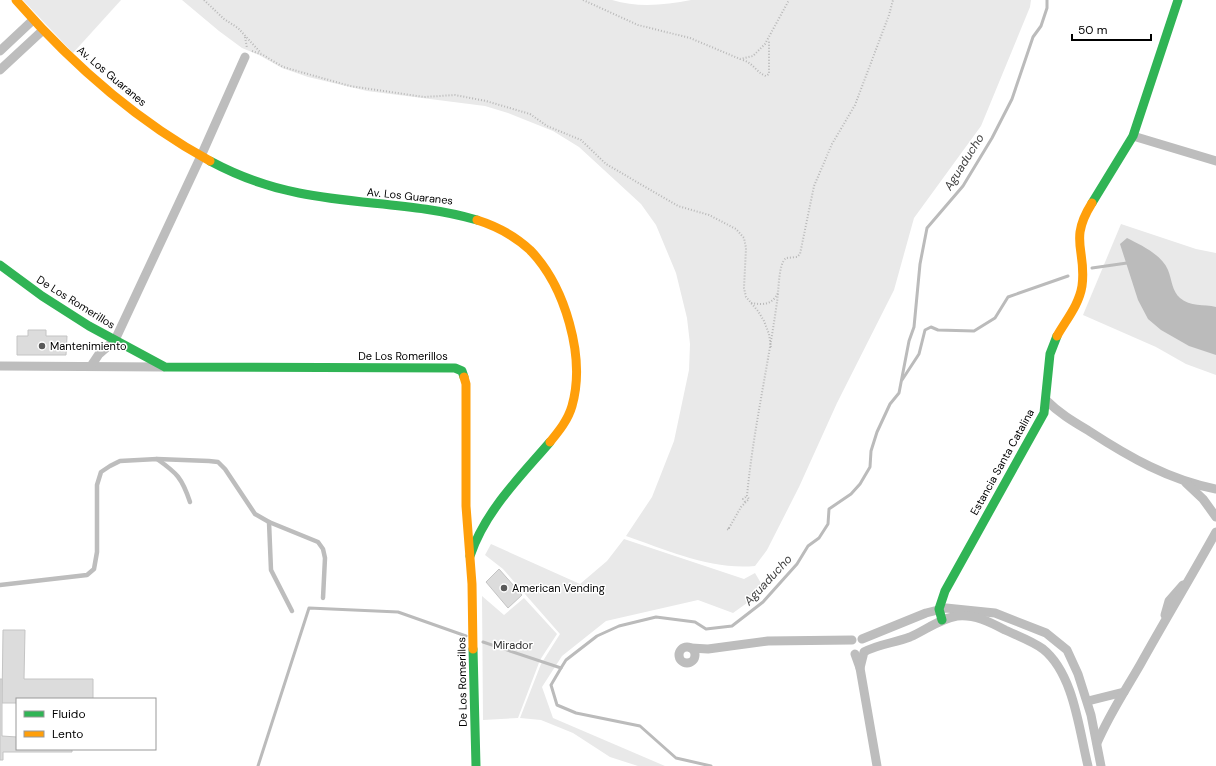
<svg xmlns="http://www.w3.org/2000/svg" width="1216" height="766" font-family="'DM Sans',sans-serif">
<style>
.green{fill:#e9e9e9}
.water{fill:#bbb}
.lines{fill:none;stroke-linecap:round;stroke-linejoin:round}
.stream{stroke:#bbb;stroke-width:3}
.building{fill:#dcdcdc;stroke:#c4c4c4}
.path{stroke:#b8b8b8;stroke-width:2;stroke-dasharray:1 2;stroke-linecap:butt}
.lane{stroke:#bdbdbd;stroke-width:4.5}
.street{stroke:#bdbdbd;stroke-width:9}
.fast{stroke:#30b455;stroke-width:9}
.slow{stroke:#ff9f0a;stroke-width:9}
.poi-dot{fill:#595959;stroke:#fff;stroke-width:1.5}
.labels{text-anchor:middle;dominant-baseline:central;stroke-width:3;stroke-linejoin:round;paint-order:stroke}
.street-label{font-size:11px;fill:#000;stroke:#fff}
.poi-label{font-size:11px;fill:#000;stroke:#fff;text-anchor:start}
.park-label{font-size:11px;fill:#2e2e2e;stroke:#fff}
.water-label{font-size:12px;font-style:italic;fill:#3f3f3f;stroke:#fff}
</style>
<rect width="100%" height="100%" fill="#fff"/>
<g class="green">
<path d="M23,0H121L73,53Z"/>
<path d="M182,0H612C638,8 665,5 691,0H1031L1030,7L981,126L914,218L894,290L837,403L799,487L767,550L755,566C710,570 667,550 626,536L652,497L674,441L689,370L690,344L687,318L676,273L656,225L641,204L579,147L553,131L508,113L485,106L367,91L308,77L282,68L259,55L242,48L219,31Z"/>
<path d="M1121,224L1196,249L1216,253V375L1186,364L1156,347L1083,315Z"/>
<path d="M624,539L744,579L755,573L765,590L733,613L698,600L606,621L562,656L542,687L553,718L665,766H638L610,757L573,733L541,720L520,718L541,664L560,634L503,569L485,555L491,544L580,584L607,561Z"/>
<path d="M482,596L504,615L524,598L557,634L540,660L518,718L483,720Z"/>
</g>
<path class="water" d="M1127,238C1141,245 1162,255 1168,270C1172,280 1172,291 1180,298C1190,307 1204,304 1216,307V355L1189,346L1161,330L1148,319L1138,300L1120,244Z"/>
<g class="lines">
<g class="stream">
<path d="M1092,268L1127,263"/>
<path d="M902,380L919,354L925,330L931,327L938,330L974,331L995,318L1008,297L1068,276"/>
<path d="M483,642L561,668L551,685L557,705L576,713L640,726L676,758L711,766"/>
<path d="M561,668L566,660L597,636L619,626L656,617L695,622L706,629L732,626L763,602L797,564L808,546L819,538L828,524L829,509L851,494L860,484L870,467L871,451L877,432L890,404L899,393L909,341L914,327L920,264L927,228L963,186L992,138L1012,99L1033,37L1041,26L1047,8V0"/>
<path d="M258,766L309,608L398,612L466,636"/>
</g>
</g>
<g class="building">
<path d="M28,330H46V336H67L66,355H17V336H28Z"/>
<path d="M499,569L522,595L508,608L486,582Z"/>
<path d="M3,630H25L24,679H93V699H17V703H2Z"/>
<path d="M0,679H2V736L17,737V749H72V752H3V760H0Z"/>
</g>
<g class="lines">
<g class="path">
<path d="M204,0L224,19L238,28L261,53"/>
<path d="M583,0L638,25L690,38L740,59L753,56L765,44L789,0"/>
<path d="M245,37L247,48"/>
<path d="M252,51L263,55L283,67L350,86L424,97L455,95L486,101L530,114L547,126L581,140L606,164L678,206L709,215L736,229L744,238L746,248L744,288L746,297L758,311L764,321L769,334L771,348"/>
<path d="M743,60C753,63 757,73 766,76L769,74V40"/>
<path d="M751,303C763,305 772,305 778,293"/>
<path d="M745,502L743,499L747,496"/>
<path d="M729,528L741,507L749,499L747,496C753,431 768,367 777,302C779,291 778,264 786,258L797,257L800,254L814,186L832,144L855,105L889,15L893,0"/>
<path d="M729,528V530L727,529Z"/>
</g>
<g class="lane">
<path d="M157,459C177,473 182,478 190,502"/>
<path d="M269,522L271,570L292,611"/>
<path d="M0,585L87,575L94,569L97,552V485L101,472L110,466L120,461L157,459L209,461L218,462L225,469L255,514L269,522L318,542L323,549L325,558L323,598"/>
</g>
<g class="street">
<path d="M0,51L33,20"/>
<path d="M0,70L42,31"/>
<path d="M1133,136L1216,161"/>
<path d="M0,366L163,367"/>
<path d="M91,366L99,354L115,340L201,156L245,57"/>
<path d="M1047,401C1060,414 1074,422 1089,431C1129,457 1169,480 1216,489"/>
<path d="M1186,483L1203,499L1216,517"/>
<path d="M1165,615L1169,601L1183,585"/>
<path d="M862,639L926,613L946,608L995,613L1046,633L1067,650L1078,674L1091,715L1101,766"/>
<circle cx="687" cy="655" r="8"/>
<path d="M691,648L708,649L768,641L852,640"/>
<path d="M855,654L860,668L877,766"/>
<path d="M860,668L864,652C878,644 895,643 910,637C926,630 939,619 957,616C974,614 990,622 1005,630C1018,636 1032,641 1043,649C1074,674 1079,730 1088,766"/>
<path d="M1088,701L1124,692"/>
<path d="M1097,743C1109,715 1125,691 1140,665C1165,620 1191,577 1216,532"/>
</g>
<g class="fast">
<path d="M210,161C238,176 268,187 299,193C358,205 419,203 477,220"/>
<path d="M1092,203L1133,136L1178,0"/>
<path d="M0,265L42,296L89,326L165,367L455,368L462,371L464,377"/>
<path d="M470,556C485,511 520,477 550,442"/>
<path d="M942,620L939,609L945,591L1044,413L1050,354L1057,336"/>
<path d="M473,649L476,766"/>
</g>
<g class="slow">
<path d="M16,0C72,64 135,120 210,161"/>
<path d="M477,220C496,226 516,237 530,250C565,286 586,357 572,406C568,420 559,431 550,442"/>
<path d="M1057,336C1066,320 1079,305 1082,286C1087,250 1068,241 1092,203"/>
<path d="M464,377L466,384V506L472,584L473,649"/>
</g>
</g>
<g class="poi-dot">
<circle cx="42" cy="346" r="4"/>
<circle cx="504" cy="588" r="4"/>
</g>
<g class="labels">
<g class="street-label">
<text transform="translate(112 76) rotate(40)">Av. Los Guaranes</text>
<text transform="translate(410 196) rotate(6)">Av. Los Guaranes</text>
<text transform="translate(76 302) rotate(32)">De Los Romerillos</text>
<text x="403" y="356">De Los Romerillos</text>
<text transform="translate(1002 462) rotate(-61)">Estancia Santa Catalina</text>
<text transform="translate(462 682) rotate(-91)">De Los Romerillos</text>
</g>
<g class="poi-label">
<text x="50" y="346">Mantenimiento</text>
<text x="512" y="588">American Vending</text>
</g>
<g class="park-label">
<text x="513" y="645">Mirador</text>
</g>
<g class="water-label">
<text transform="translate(964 162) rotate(-58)">Aguaducho</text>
<text transform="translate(768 580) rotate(-47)">Aguaducho</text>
</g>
</g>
<rect x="16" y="698" width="140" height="52" fill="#ffffff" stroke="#999999"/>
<rect x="24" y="711" width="20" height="6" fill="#30b455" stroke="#999999"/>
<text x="52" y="718" font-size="12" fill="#000000">Fluido</text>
<rect x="24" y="731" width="20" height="6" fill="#ff9f0a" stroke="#999999"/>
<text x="52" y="738" font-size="12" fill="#000000">Lento</text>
<path d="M1072 34v6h79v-6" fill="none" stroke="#000000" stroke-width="2"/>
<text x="1078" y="34" font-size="12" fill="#000000" stroke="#ffffff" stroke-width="3" paint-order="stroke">50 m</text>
</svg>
